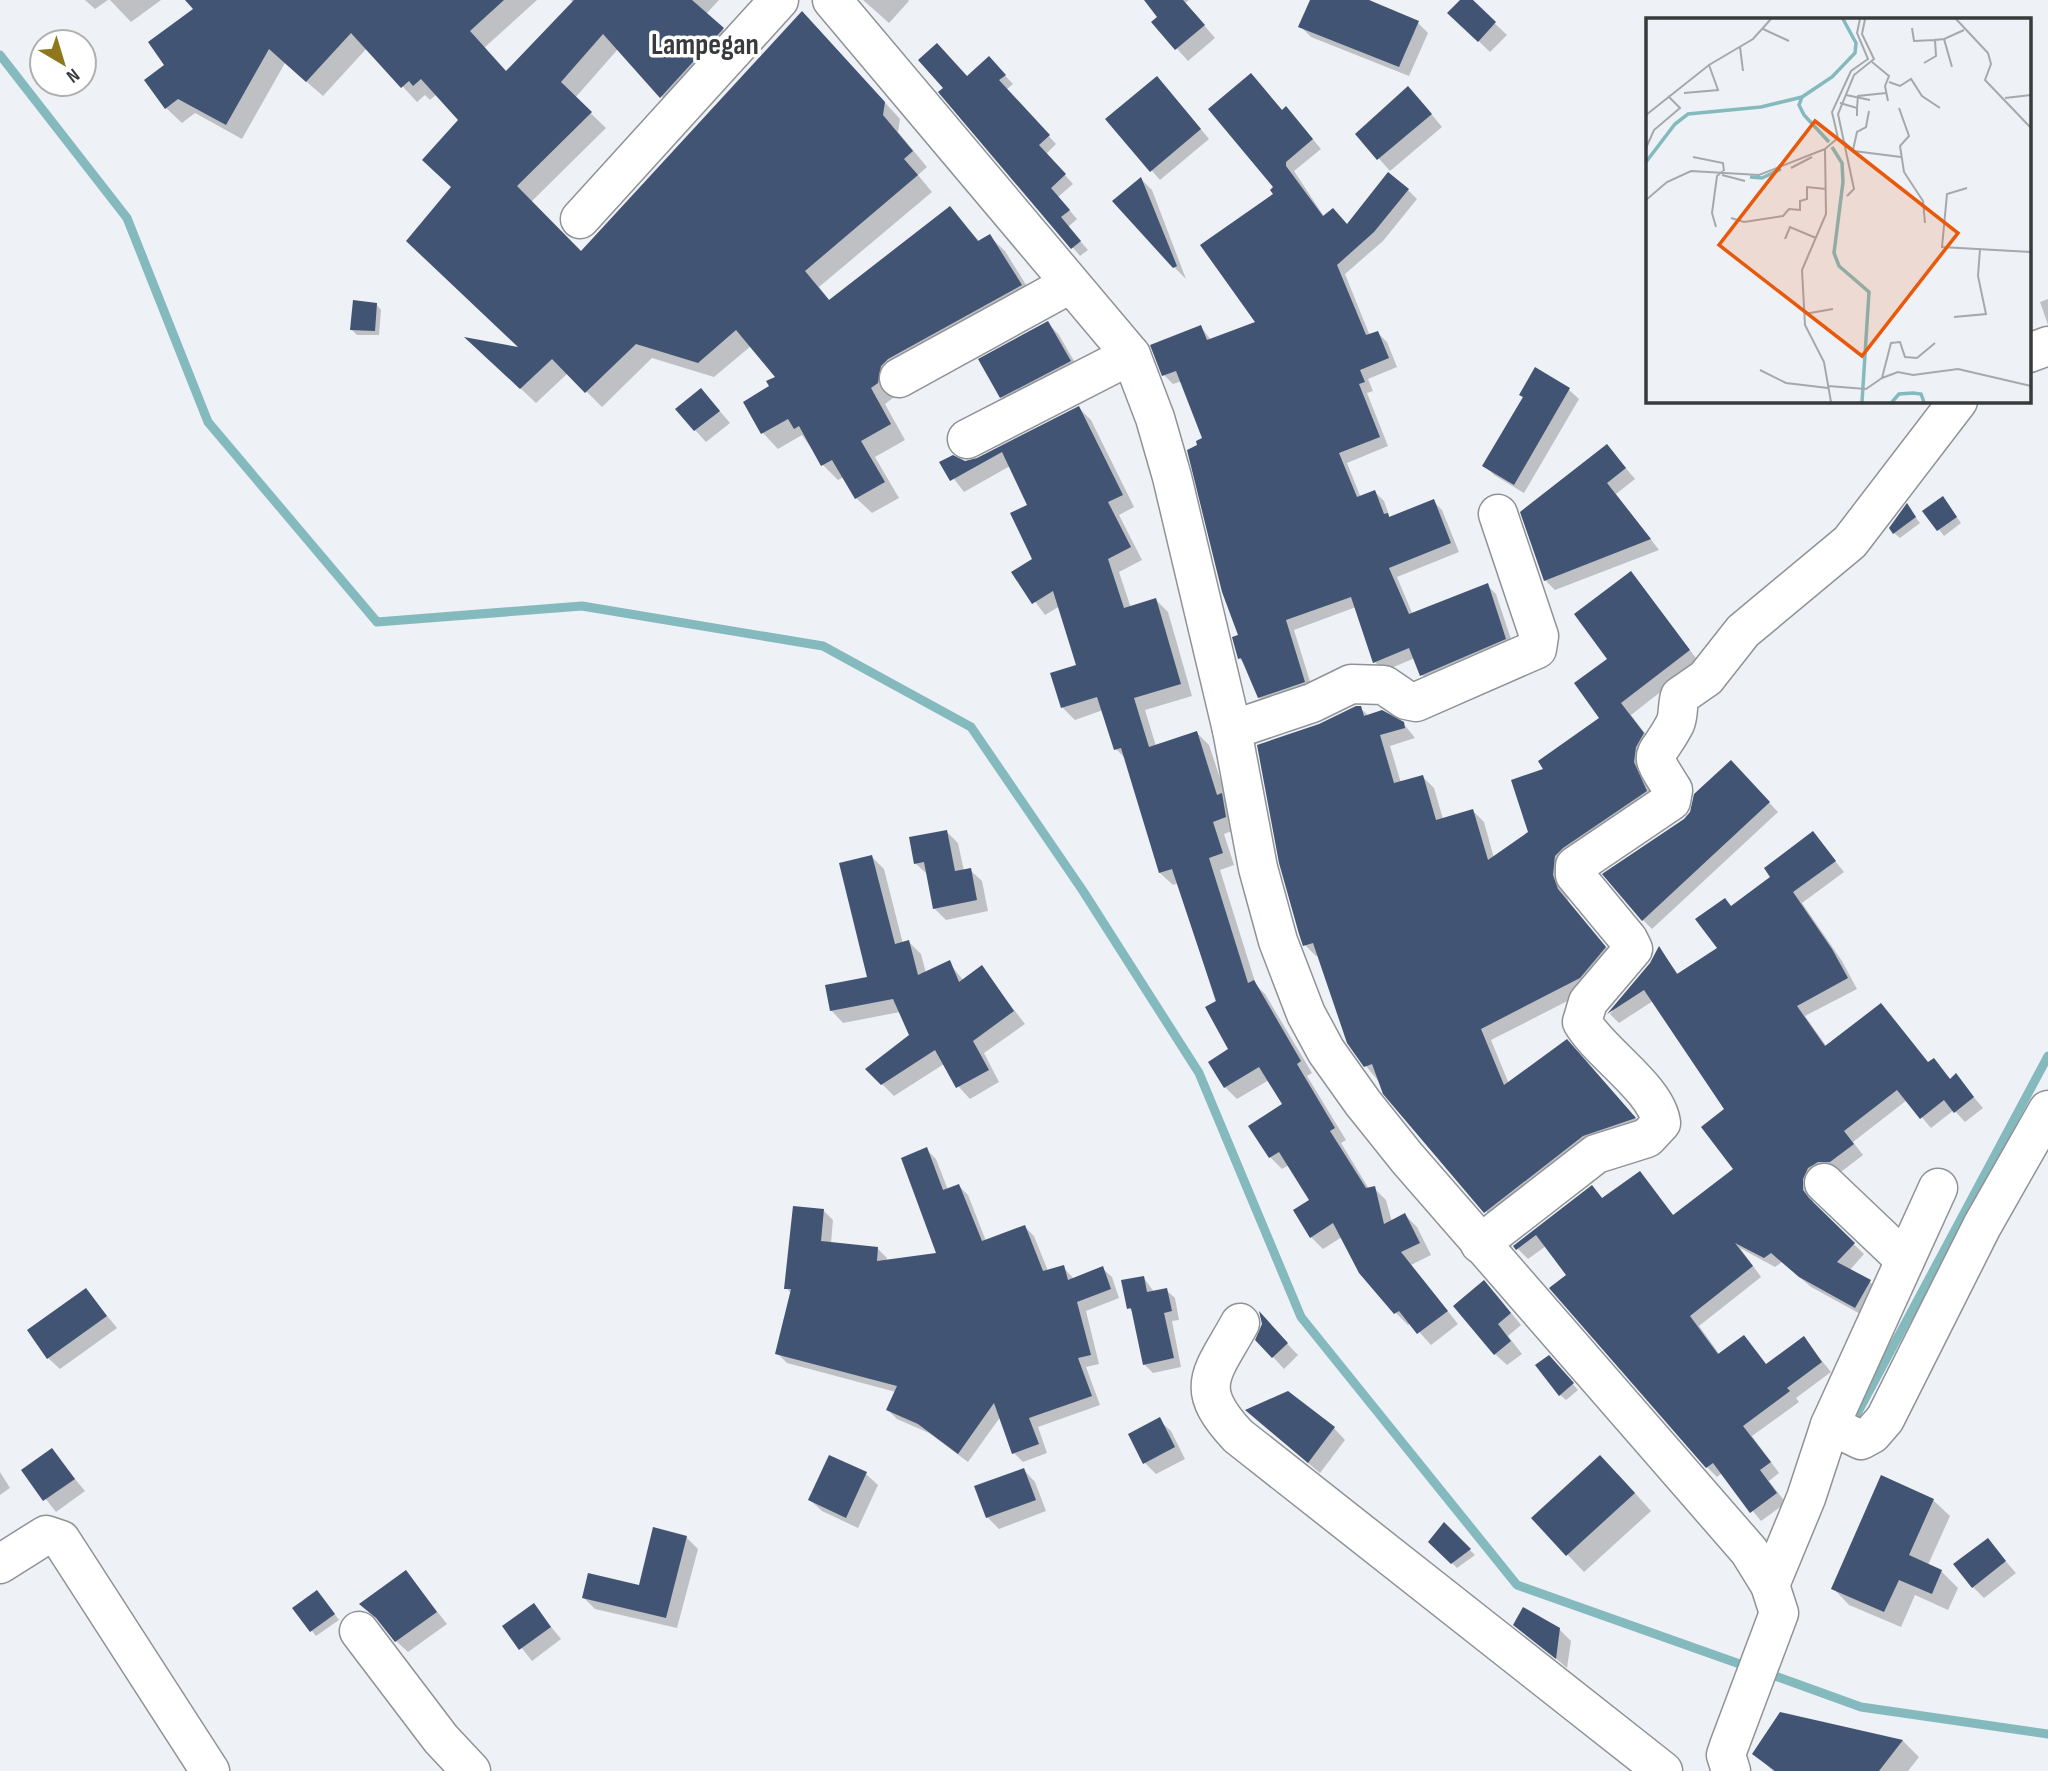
<svg xmlns="http://www.w3.org/2000/svg" width="2048" height="1771" font-family="'Sofia Sans Condensed',sans-serif">
<style>
.shadow{fill:#0003}
.lines{fill:none;stroke-linecap:round;stroke-linejoin:round}
.stream{stroke:#84babd;stroke-width:9}
.building{fill:#425473}
.minor-casing{stroke:#8f9296;stroke-width:41}
.major-casing{stroke:#8f9296;stroke-width:41}
.minor{stroke:#fff;stroke-width:38}
.major{stroke:#fff;stroke-width:38}
.labels{text-anchor:middle;dominant-baseline:central;stroke-width:7;stroke-linejoin:round;paint-order:stroke}
.quarter-label{font-size:30px;font-weight:bold;fill:#393a3c;stroke:#fff}
.inset-river{fill:none;stroke:#84babd;stroke-width:3.5}
.inset-road{fill:none;stroke:#a6a8ac;stroke-width:2}
.view{fill:#e8590c;fill-opacity:0.15;stroke:#e8590c;stroke-width:3.5}
.inset-edge{fill:none;stroke:#393a3c;stroke-width:3.5}
</style>
<rect width="100%" height="100%" fill="#eef1f6"/>
<g class="shadow">
<path d="M85,0H108L95,9Z"/>
<path d="M110,0H161L131,22Z"/>
<path d="M188,0H537L484,48L506,73L573,3L571,0H719L706,14L738,44L676,112L618,49L575,98L606,128L531,202L581,253L817,28L900,119L898,132L927,167L918,175L932,192L819,287L830,301L950,208L980,242L989,236L1005,251L1036,301L896,382L893,398L885,404L905,440L875,457L899,498L872,513L856,498L844,477L838,480L823,465L802,435L778,449L763,433L745,402L772,387L777,377L751,346L714,377L652,358L602,407L568,373L536,403L482,352L523,350L453,188L461,120L437,94L430,100L425,95L417,102L367,48L323,96L285,63L242,139L195,113L182,123L166,108L167,65L195,10Z"/>
<path d="M863,0H908L909,1L889,23Z"/>
<path d="M1146,0H1189L1185,3L1215,38L1188,61L1153,22L1160,17Z"/>
<path d="M1312,0H1369L1418,23L1428,33L1409,76L1311,37L1301,27Z"/>
<path d="M1462,0H1470L1507,35L1490,52L1450,13Z"/>
<path d="M997,67L1013,84L1006,90L1056,144L1046,154L1073,184L1058,197L1077,219L1068,227L1088,250L1080,256L941,92Z"/>
<path d="M1166,87L1209,139L1160,180L1107,119Z"/>
<path d="M1419,99L1442,127L1390,171L1357,134Z"/>
<path d="M1283,112L1295,118L1321,149L1294,171L1325,218L1347,226L1408,190L1417,199L1383,241L1345,274L1370,336L1378,333L1387,342L1397,367L1368,379L1373,391L1367,393L1388,446L1347,463L1361,498L1375,492L1384,501L1390,518L1433,501L1442,510L1459,552L1397,577L1413,615L1487,585L1496,594L1514,648L1431,684L1422,675L1415,658L1384,671L1375,662L1356,607L1294,630L1313,691L1268,706L1259,697L1246,665L1239,658L1240,636L1200,446L1204,439L1182,381L1173,384L1164,375L1201,327L1211,340L1257,323L1275,194Z"/>
<path d="M1141,179L1152,190L1186,279L1174,267Z"/>
<path d="M2048,299V325L2040,302Z"/>
<path d="M376,304L381,310L379,335H357L352,330Z"/>
<path d="M1048,323L1059,335L1081,373L1013,408L1001,396Z"/>
<path d="M1568,389L1579,399L1524,493L1494,475L1484,465Z"/>
<path d="M712,402L730,423L706,442L695,430Z"/>
<path d="M1079,408L1091,420L1134,507L1119,515L1142,560L1119,572L1131,608L1156,600L1168,612L1192,696L1145,710L1156,746L1197,733L1209,745L1237,829L1224,834L1234,865L1220,870L1256,985L1265,994L1312,1073L1307,1076L1346,1140L1341,1143L1369,1189L1374,1188L1386,1200L1392,1222L1405,1215L1417,1227L1431,1255L1411,1265L1458,1324L1431,1345L1411,1323L1408,1325L1396,1313L1360,1272L1342,1237L1323,1249L1311,1237V1201L1289,1165L1282,1169L1270,1157L1285,1105L1269,1080L1237,1099L1225,1087L1231,1050L1178,883L1173,885L1160,873L1126,759L1116,749L1103,710L1075,720L1063,708L1052,674L1078,666L1060,606L1045,615L1014,573L1035,559L1029,506L1010,466L964,492L942,463L978,460Z"/>
<path d="M1607,446L1635,479L1616,494L1659,550L1555,590L1545,580Z"/>
<path d="M1943,498L1961,523L1944,536L1925,511Z"/>
<path d="M1907,506L1920,523L1900,538L1894,533Z"/>
<path d="M1631,574L1699,662L1631,715L1654,745L1657,802L1563,887L1569,902L1616,959L1591,989L1491,1040L1509,1084L1578,1052L1645,1129L1496,1223L1366,1066L1319,955L1316,956L1305,945L1320,725L1360,708L1369,716L1403,723L1415,738L1390,746L1401,783L1423,777L1434,788L1443,819L1473,811L1484,822L1494,858L1530,833L1546,770L1602,718L1609,660Z"/>
<path d="M1740,772L1778,812L1652,929L1643,920L1685,820Z"/>
<path d="M947,832L958,843L964,871L970,870L982,881L988,911L946,920L934,908L927,874L915,863Z"/>
<path d="M1813,834L1844,872L1802,903L1842,961L1857,989L1805,1016L1827,1047L1881,1005L1929,1064L1934,1060L1951,1080L1956,1076L1983,1108L1965,1122L1954,1110L1931,1128L1907,1100L1853,1142L1863,1155L1841,1172L1829,1171L1812,1189L1813,1202L1817,1209L1864,1254L1849,1271L1870,1282L1880,1292L1866,1317L1811,1287L1782,1262L1775,1267L1740,1248L1761,1277L1699,1326L1720,1355L1744,1337L1767,1366L1804,1339L1831,1372L1796,1398L1799,1402L1752,1436L1779,1473L1769,1481L1786,1503L1761,1521L1722,1473L1717,1477L1707,1467L1546,1246L1528,1259L1515,1246L1592,1187L1604,1200L1639,1173L1674,1216L1735,1169L1726,1110L1653,1001L1619,1023L1610,1014L1651,964L1659,949L1679,975L1719,949L1732,907L1772,877Z"/>
<path d="M872,857L884,869L903,944L909,942L921,954L926,973L949,963L964,981L982,968L1025,1024L984,1053L999,1082L970,1099L958,1086L944,1064L894,1096L867,1069L911,1036L900,1012L843,1023L831,1010L870,978Z"/>
<path d="M926,1149L936,1159L948,1190L959,1186L968,1195L986,1241L1025,1227L1034,1236L1048,1271L1063,1267L1074,1279L1102,1268L1112,1277L1119,1298L1086,1311L1099,1364L1086,1367L1100,1405L1038,1427L1047,1453L1023,1462L1014,1453L1001,1416L968,1462L929,1433L897,1419L888,1410L896,1392L787,1363L777,1353L792,1294L786,1288L824,1211L833,1220L831,1243L877,1248L887,1258L886,1262L938,1254Z"/>
<path d="M1144,1278L1154,1292L1166,1290L1175,1298L1179,1320L1172,1321L1181,1367L1153,1373L1144,1364L1134,1313L1129,1308Z"/>
<path d="M86,1290L117,1328L60,1369L48,1358Z"/>
<path d="M1495,1293L1521,1325L1508,1336L1522,1354L1507,1365L1495,1354Z"/>
<path d="M1262,1317L1298,1355L1284,1369L1273,1357Z"/>
<path d="M1554,1362L1578,1390L1566,1400L1560,1395Z"/>
<path d="M1159,1420L1171,1431L1185,1459L1156,1474L1145,1463Z"/>
<path d="M1258,1421L1334,1428L1345,1440L1320,1473Z"/>
<path d="M51,1450L85,1491L56,1512L23,1470Z"/>
<path d="M1024,1470L1035,1482L1046,1511L999,1529L987,1517Z"/>
<path d="M0,1472L10,1488L0,1495Z"/>
<path d="M866,1474L878,1485L858,1528L822,1511L810,1500Z"/>
<path d="M1618,1474L1651,1511L1584,1572L1567,1554Z"/>
<path d="M1933,1500L1950,1516L1928,1565L1941,1571L1958,1588L1948,1610L1915,1595L1901,1627L1849,1605L1833,1588Z"/>
<path d="M1444,1525L1475,1555L1457,1568L1431,1542Z"/>
<path d="M686,1537L698,1549L677,1628L595,1609L584,1598L640,1587Z"/>
<path d="M1987,1540L2016,1573L1984,1598L1973,1587Z"/>
<path d="M406,1572L447,1624L408,1652L396,1641Z"/>
<path d="M322,1597L339,1620L316,1636L295,1609Z"/>
<path d="M534,1606L561,1639L532,1661L505,1627Z"/>
<path d="M1559,1629L1571,1641L1567,1668L1525,1632Z"/>
<path d="M1781,1714L1903,1741L1919,1757L1908,1771H1773L1754,1753Z"/>
</g>
<g class="lines">
<g class="stream">
<path d="M0,55L127,218L208,422L377,622L582,606L823,646L971,727L1083,891L1199,1073L1301,1317L1517,1585L1751,1668"/>
<path d="M1851,1425L2048,1056"/>
<path d="M1767,1673L1861,1707L2048,1734"/>
</g>
</g>
<g class="building">
<path d="M185,0H504L470,31L506,71L574,0H692L724,28L660,98L603,34L561,82L592,112L517,186L581,251L802,11L885,102L883,115L913,151L904,159L918,175L805,271L829,300L950,206L978,241L990,234L1022,285L888,359L881,366L878,383L871,388L891,424L861,441L885,482L855,499L832,460L821,466L799,426L794,429L788,419L761,434L743,402L769,386L766,381L775,377L736,330L698,363L636,344L585,393L552,359L520,389L464,337L518,347L406,241L451,187L422,160L458,120L421,79L413,86L409,81L401,88L351,33L306,82L269,49L226,125L178,99L165,109L144,80L164,65L148,42L193,9Z"/>
<path d="M1144,0H1183L1205,25L1175,50L1151,22L1157,17Z"/>
<path d="M1310,0H1369L1419,21L1399,67L1298,27Z"/>
<path d="M1460,0H1473L1496,22L1478,42L1447,13Z"/>
<path d="M937,43L967,76L989,56L1006,75L999,80L1050,135L1039,145L1066,174L1051,188L1070,210L1061,217L1081,241L1071,249L938,92L943,88L918,60Z"/>
<path d="M1251,73L1282,110L1286,106L1313,139L1286,162V166L1323,216L1333,208L1347,224L1388,172L1409,189L1374,232L1337,265L1366,335L1378,331L1389,358L1360,370L1365,382L1359,384L1380,437L1339,453L1357,497L1375,490L1384,514L1388,513L1389,517L1434,499L1451,543L1389,568L1409,614L1488,583L1506,639L1420,676L1409,648L1373,663L1351,597L1286,620L1305,682L1258,698L1241,658L1238,659L1232,637L1238,635L1222,592L1187,450L1197,445L1196,441L1202,438L1176,371L1162,376L1150,345L1201,325L1207,340L1255,322L1200,245L1273,194L1270,190L1273,187L1208,109Z"/>
<path d="M1157,76L1201,129L1150,172L1105,119Z"/>
<path d="M1408,86L1432,114L1377,160L1355,134Z"/>
<path d="M1141,177L1177,266L1173,268L1112,201Z"/>
<path d="M353,300L377,303L375,331L350,330Z"/>
<path d="M1048,321L1071,361L1000,398L978,359Z"/>
<path d="M1535,367L1570,388L1514,485L1482,466L1523,397L1519,395Z"/>
<path d="M701,388L720,411L694,431L675,409Z"/>
<path d="M1079,406L1123,495L1108,502L1131,547L1108,559L1124,608L1156,598L1181,684L1134,698L1149,747L1197,731L1217,795L1222,793L1226,817L1213,822L1223,853L1209,858L1248,983L1254,980L1301,1061L1297,1064L1335,1128L1330,1131L1366,1188L1375,1186L1384,1224L1405,1213L1420,1243L1401,1252L1448,1311L1417,1334L1399,1311L1394,1314L1359,1273L1333,1223L1310,1238L1293,1210L1309,1200L1279,1152L1269,1158L1248,1126L1282,1104L1259,1067L1224,1088L1208,1062L1228,1049L1205,1007L1216,1001L1172,869L1159,873L1121,748L1114,750L1097,697L1061,708L1050,673L1076,665L1053,591L1032,604L1011,572L1032,559L1010,513L1027,505L1002,452L950,481L939,462L953,455L965,461L977,458Z"/>
<path d="M1607,444L1626,468L1607,483L1651,539L1544,581L1520,512Z"/>
<path d="M1943,496L1957,517L1937,531L1922,511Z"/>
<path d="M1907,503L1916,517L1893,534L1889,528Z"/>
<path d="M1631,571L1690,650L1621,703L1644,733L1636,747L1634,762L1647,791L1563,848L1555,856L1553,875L1558,889L1606,947L1580,978L1481,1029L1504,1085L1567,1039L1636,1118L1583,1136L1484,1213L1383,1094L1372,1064L1364,1067L1347,1043L1313,943L1303,946L1299,934L1279,863L1257,745L1319,724L1356,706H1361L1364,716L1382,710L1404,722L1405,728L1380,735L1394,783L1423,775L1436,820L1473,809L1488,860L1528,832L1511,780L1543,769L1538,761L1599,718L1574,683L1607,659L1574,614Z"/>
<path d="M1731,760L1770,802L1642,921L1602,874L1684,819L1690,812L1694,794Z"/>
<path d="M947,830L955,871L971,868L977,900L933,909L924,862L914,864L909,837Z"/>
<path d="M1813,831L1836,861L1793,892L1832,949L1848,978L1797,1006L1825,1046L1881,1003L1928,1062L1934,1058L1950,1079L1956,1073L1974,1097L1954,1113L1944,1100L1920,1119L1897,1090L1844,1131L1854,1144L1830,1162H1818L1808,1168L1803,1179V1190L1809,1198L1855,1243L1837,1262L1871,1280L1855,1308L1799,1277L1771,1253L1764,1258L1735,1243L1753,1266L1690,1316L1718,1354L1744,1335L1766,1364L1804,1336L1822,1362L1787,1388L1790,1391L1743,1426L1771,1462L1760,1470L1777,1493L1750,1513L1713,1463L1706,1468L1549,1288L1566,1275L1536,1235L1516,1250L1513,1246L1592,1185L1602,1198L1640,1171L1673,1215L1733,1169L1701,1127L1724,1109L1644,990L1607,1014L1650,963L1659,946L1677,974L1717,948L1695,919L1725,898L1731,906L1770,877L1764,868Z"/>
<path d="M872,855L895,944L909,940L918,975L950,960L959,982L982,965L1014,1011L973,1041L989,1070L956,1088L935,1050L881,1085L865,1069L909,1035L893,999L830,1011L825,985L867,977L839,863Z"/>
<path d="M927,1147L943,1190L959,1184L982,1241L1025,1225L1043,1271L1064,1265L1068,1280L1103,1266L1111,1289L1077,1302L1091,1355L1078,1358L1092,1396L1029,1418L1039,1444L1012,1454L994,1403L958,1454L918,1424L886,1410L897,1386L775,1354L791,1289H784L793,1206L824,1209L821,1241L878,1247L877,1261L936,1253L901,1158Z"/>
<path d="M1144,1276L1147,1292L1167,1288L1172,1311L1164,1313L1174,1358L1143,1365L1131,1308L1127,1309L1121,1280Z"/>
<path d="M1484,1280L1511,1313L1498,1324L1511,1341L1494,1355L1453,1306Z"/>
<path d="M86,1288L107,1316L47,1359L27,1330Z"/>
<path d="M1259,1311L1288,1343L1272,1358L1255,1340L1262,1324Z"/>
<path d="M1549,1355L1574,1383L1559,1396L1535,1365Z"/>
<path d="M1288,1391L1335,1427L1308,1463L1245,1410Z"/>
<path d="M1160,1417L1175,1447L1143,1464L1128,1434Z"/>
<path d="M52,1448L75,1479L43,1501L21,1470Z"/>
<path d="M829,1455L867,1472L846,1518L808,1500Z"/>
<path d="M1600,1455L1635,1493L1566,1556L1531,1518Z"/>
<path d="M1024,1468L1036,1500L986,1518L974,1486Z"/>
<path d="M1881,1475L1934,1499L1909,1555L1942,1570L1932,1594L1899,1580L1884,1612L1831,1589Z"/>
<path d="M1444,1522L1471,1549L1451,1564L1428,1542Z"/>
<path d="M653,1527L687,1536L666,1618L582,1598L588,1573L639,1585Z"/>
<path d="M1988,1538L2006,1561L1972,1588L1953,1564Z"/>
<path d="M406,1570L437,1612L395,1642L376,1618L359,1604Z"/>
<path d="M317,1590L335,1614L310,1632L292,1608Z"/>
<path d="M534,1603L551,1627L519,1650L502,1626Z"/>
<path d="M1523,1607L1560,1628L1556,1659L1513,1625Z"/>
<path d="M1780,1712L1903,1740L1879,1771H1775L1752,1754Z"/>
</g>
<g class="lines">
<defs>
<g id="minor">
<path d="M580,219L779,0"/>
<path d="M2029,353L2048,346"/>
<path d="M899,378L1070,284"/>
<path d="M967,439L1131,355"/>
<path d="M1232,730L1312,703L1351,684L1384,685L1406,700L1416,702L1537,649L1539,636L1498,514"/>
<path d="M1824,1183L1905,1260"/>
<path d="M1480,1244L1596,1154L1647,1138L1661,1123C1657,1089 1600,1053 1582,1022L1588,1002L1633,949L1628,939L1575,875V866L1671,801L1673,790C1646,747 1654,764 1675,724C1679,715 1677,705 1680,696L1706,678L1743,631L1850,542L1958,401"/>
<path d="M1240,1323C1212,1374 1192,1387 1238,1436L1663,1771"/>
<path d="M1830,1425L1938,1188"/>
<path d="M0,1564L46,1535L61,1540L210,1771"/>
<path d="M1770,1585L1806,1498L1830,1425L1861,1440L1872,1434L1885,1419L1982,1226L2048,1110"/>
<path d="M359,1631L441,1739L471,1771"/>
</g>
<path id="major" d="M832,0L1131,355L1155,418L1172,477L1232,730L1258,868L1278,941L1306,1014L1326,1051L1363,1103L1407,1158L1749,1551L1770,1585L1779,1613L1729,1746L1726,1755L1731,1771"/>
</defs>
<use href="#minor" class="minor-casing"/>
<use href="#major" class="major-casing"/>
<use href="#minor" class="minor"/>
<use href="#major" class="major"/>
</g>
<g class="labels">
<g class="quarter-label">
<text x="705" y="45">Lampegan</text>
</g>
</g>
<g transform="translate(1646 18)">
<rect width="385" height="385" fill="#eef1f6"/>
<path class="inset-river" d="M156,79L153,87L158,97L183,124M186,129L196,145L197,164L188,235L193,248L223,274L216,384M0,144L29,106L42,96L115,89L156,79L186,59L209,35L210,25L197,1M104,159L116,160L135,151M246,384L253,376L267,375L275,376L278,384"/>
<path class="inset-road" d="M310,1L342,35L345,46L339,62L385,110M266,10L268,23L289,22M117,11L143,23M94,29L97,53M226,44L243,58L239,68L242,83M278,45L290,38L289,22L298,21M306,49L298,21L318,12M243,64L254,68L265,61L276,78L294,90M38,75L72,72L63,47M200,77L224,82M359,80L385,77M194,85L211,90V98M211,90L212,78L240,75M253,90L263,118L254,128L258,154L277,183L279,205M0,97L63,47L107,21L125,1M196,122L208,133L255,139M0,130L8,112L34,90L22,78M207,132L211,114L220,109L223,93M47,139L77,145L78,153M145,150L166,139M76,157L99,163M321,170L301,176L296,229L385,234M201,178L208,171L192,96L208,57L228,41L216,16L219,1M0,182L21,164L45,153L113,157L179,131M85,200L98,204L137,198L143,191L154,192V183L161,181V169L180,171M70,209L66,195L71,158L77,153M139,221L144,209L170,220M158,296L187,291M308,299L340,296L332,258L334,231M114,352L140,365L182,370M236,360L252,354L267,357L312,351L385,368M182,368L220,371L236,360L245,325L254,324L259,339L271,340L289,325M185,384L178,344L159,307L156,252L180,196L179,131L192,120L186,94L205,53L222,41L211,15L214,1"/>
<path class="view" d="M169,103L312,215L216,338L73,227Z"/>
<rect width="385" height="385" class="inset-edge"/>
</g>
<g transform="translate(63 63) rotate(142)"><circle r="33" fill="#ffffff" stroke="#b0b0b1" stroke-width="2"/>
<path d="M0-5L12 26L0 18L-12 26Z" fill="#8f771c"/>
<text y="-10" font-size="19" font-weight="bold" text-anchor="middle" fill="#393a3c">N</text>
</g>
</svg>
